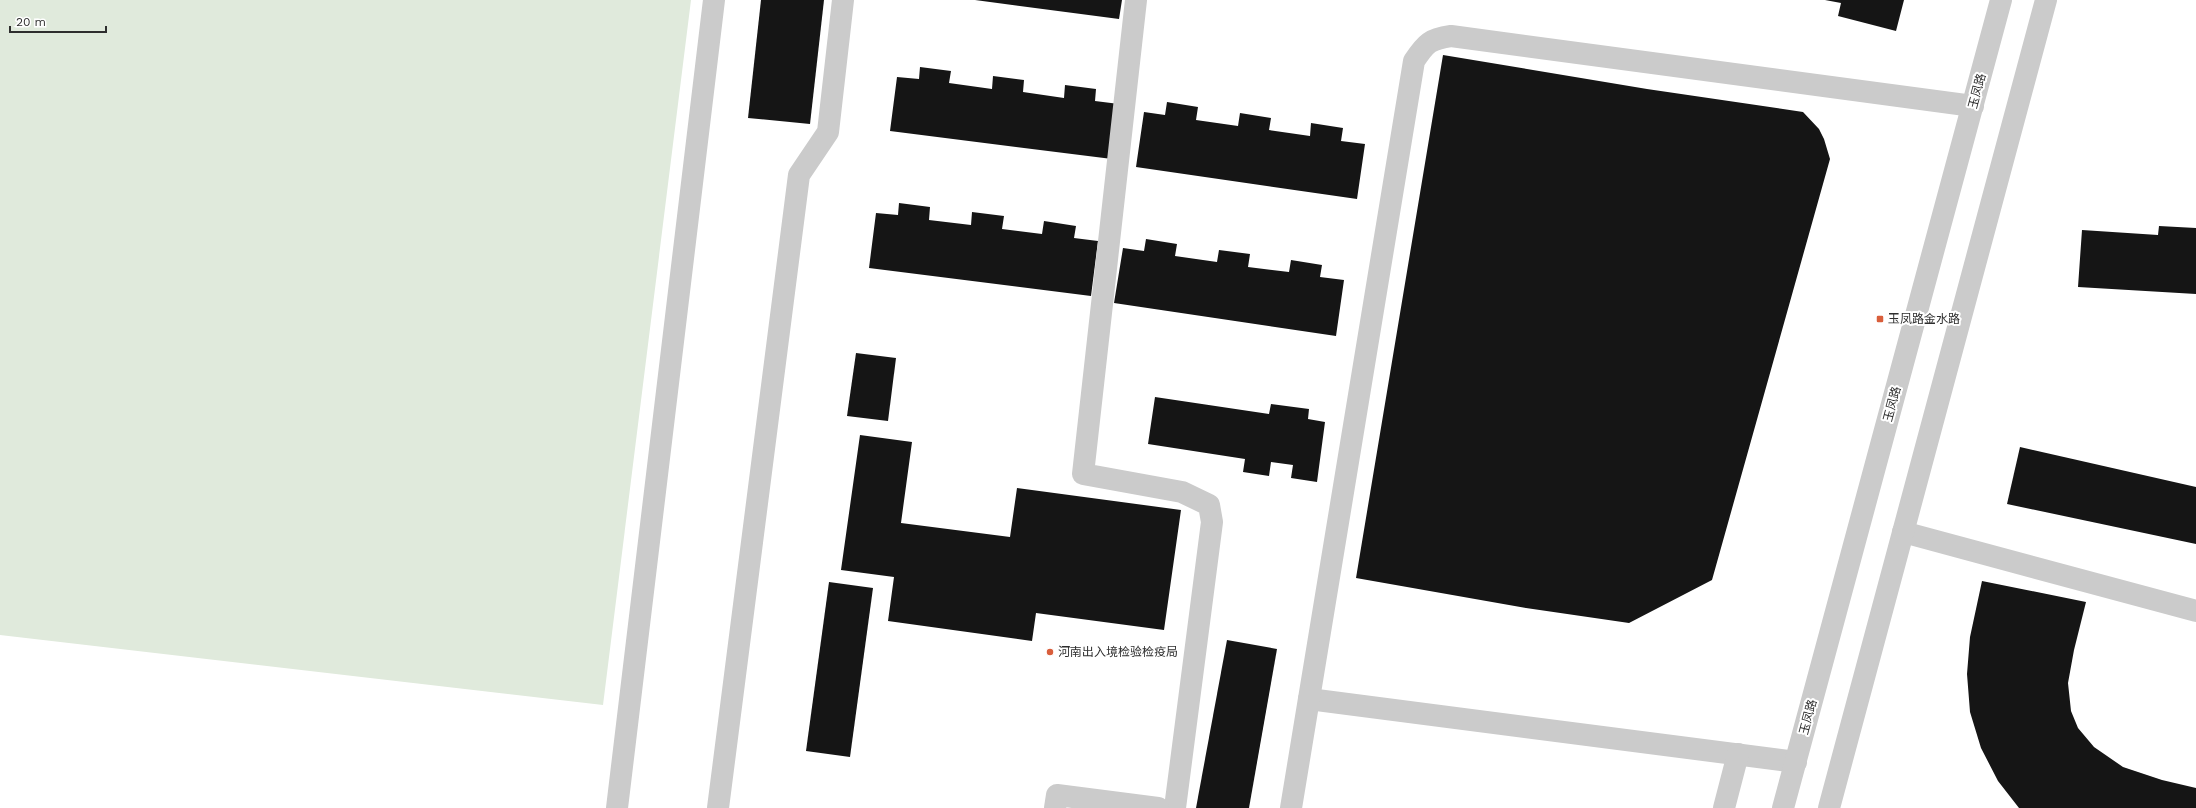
<svg xmlns="http://www.w3.org/2000/svg" width="2196" height="808" font-family="'Work Sans','Noto Sans SC',sans-serif">
<style>
.green{fill:#e0eadc}
.building{fill:#151515}
.lines{fill:none;stroke-linecap:round;stroke-linejoin:round}
.minor{stroke:#cbcbcb;stroke-width:22}
.poi-dot{fill:#d95e3b;stroke:#fff;stroke-width:1.5}
.labels{text-anchor:middle;dominant-baseline:central;stroke-width:4;stroke-linejoin:round;paint-order:stroke}
.street-label{font-size:12px;fill:#2e2e2e;stroke:#fff}
.poi-label{font-size:12px;fill:#2e2e2e;stroke:#fff;text-anchor:start}
</style>
<rect width="100%" height="100%" fill="#fff"/>
<path class="green" d="M0,0H691L603,705L0,635Z"/>
<g class="building">
<path d="M761,0H824L810,124L748,118Z"/>
<path d="M975,0H1122L1119,19Z"/>
<path d="M1825,0H1904L1896,31L1838,16L1841,3Z"/>
<path d="M1443,55L1647,89L1803,112L1819,129L1824,139L1830,159L1712,580L1629,623L1526,608L1356,578Z"/>
<path d="M920,67L951,71L949,83L992,89L993,76L1024,80L1023,92L1064,98L1065,85L1096,89L1095,101L1119,104L1112,159L890,131L897,77L919,79Z"/>
<path d="M1167,102L1198,107L1196,120L1238,126L1240,113L1271,118L1269,130L1310,136L1311,123L1343,128L1341,141L1365,144L1357,199L1136,167L1144,112L1165,115Z"/>
<path d="M899,203L930,207L929,220L971,225L972,212L1004,216L1002,229L1042,234L1044,221L1076,226L1074,238L1098,241L1091,296L869,268L876,213L898,215Z"/>
<path d="M2159,226L2196,228V294L2078,287L2082,230L2158,235Z"/>
<path d="M1146,239L1177,244L1175,256L1217,262L1219,250L1250,254L1248,267L1289,272L1291,260L1322,265L1320,277L1344,280L1336,336L1114,303L1123,248L1144,251Z"/>
<path d="M856,353L896,358L888,421L847,416Z"/>
<path d="M1155,397L1269,414L1271,404L1309,409L1308,419L1325,422L1317,482L1291,478L1293,465L1271,462L1269,476L1243,472L1245,459L1148,444Z"/>
<path d="M860,435L912,442L901,523L1010,537L1017,488L1181,510L1164,630L1036,613L1032,641L888,621L894,577L841,570Z"/>
<path d="M2020,447L2196,487V544L2007,504Z"/>
<path d="M1982,581L2086,602L2074,650L2068,683L2071,711L2078,728L2094,747L2123,767L2162,780L2196,788V808H2019L1998,781L1981,748L1970,712L1967,674L1970,637Z"/>
<path d="M829,582L873,588L850,757L806,751Z"/>
<path d="M1227,640L1277,649L1249,808H1196Z"/>
</g>
<g class="lines">
<g class="minor">
<path d="M1136,0L1083,474L1182,492L1209,505L1212,522L1175,808"/>
<path d="M1903,532L2196,611"/>
<path d="M1309,699L1796,762"/>
<path d="M617,808L714,0"/>
<path d="M718,808L799,175L828,132L843,0"/>
<path d="M1055,808L1057,795L1158,808"/>
<path d="M1291,808L1414,61C1426,43 1430,39 1451,36L1973,106"/>
<path d="M1724,808L1738,754"/>
<path d="M1783,808L2001,0"/>
<path d="M1829,808L2046,0"/>
</g>
</g>
<g class="poi-dot">
<rect x="1876" y="315" width="8" height="8" rx="2"/>
<circle cx="1050" cy="652" r="4"/>
</g>
<g class="labels">
<g class="street-label">
<text transform="translate(1977 91) rotate(-75)">玉凤路</text>
<text transform="translate(1892 404) rotate(-75)">玉凤路</text>
<text transform="translate(1808 717) rotate(-75)">玉凤路</text>
</g>
<g class="poi-label">
<text x="1888" y="319">玉凤路金水路</text>
<text x="1058" y="652">河南出入境检验检疫局</text>
</g>
</g>
<path d="M10 26v6h96v-6" fill="none" stroke="#2e2e2e" stroke-width="2"/>
<text x="16" y="26" font-size="12" fill="#2e2e2e" stroke="#ffffff" stroke-width="3" paint-order="stroke">20 m</text>
</svg>
